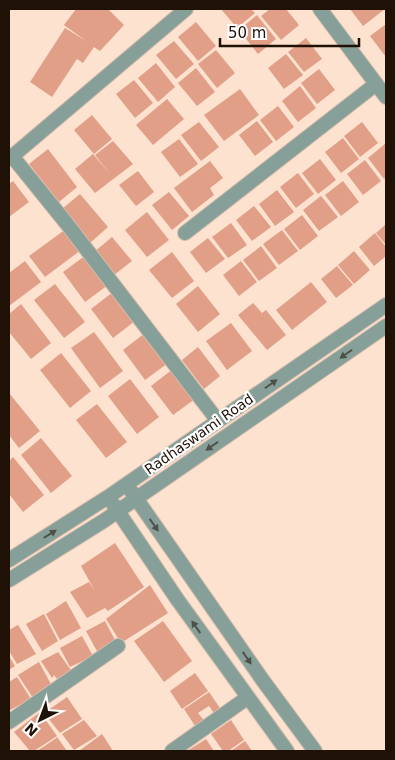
<svg xmlns="http://www.w3.org/2000/svg" width="395" height="760" font-family="'DejaVu Sans',sans-serif">
<style>
.building{fill:#e19f88}
.lines{fill:none;stroke-linecap:round;stroke-linejoin:round}
.minor-casing{stroke:#d4bcab;stroke-width:16}
.tertiary-casing{stroke:#d4bcab;stroke-width:16}
.minor{stroke:#879f99;stroke-width:14}
.tertiary{stroke:#879f99;stroke-width:14}
.oneway{fill:#4e5148}
.labels{text-anchor:middle;dominant-baseline:central;stroke-width:4.5;stroke-linejoin:round;paint-order:stroke}
.street-label{font-size:14px;fill:#201106;stroke:#fff}
</style>
<rect width="100%" height="100%" fill="#fce2cf"/>
<g class="building">
<path d="M76,9H108L124,25L100,51L94,47L83,63L77,59L52,97L30,82L65,28L86,41L64,25Z"/>
<path d="M221,9H251L255,13L237,28Z"/>
<path d="M270,9H286L299,25L281,40L261,16Z"/>
<path d="M350,9H385L363,26Z"/>
<path d="M257,15L276,39L258,54L239,30Z"/>
<path d="M196,22L216,46L198,61L178,37Z"/>
<path d="M386,24V57L370,36Z"/>
<path d="M306,38L322,59L304,72L288,52Z"/>
<path d="M174,41L194,64L176,79L156,55Z"/>
<path d="M216,50L235,73L217,88L198,64Z"/>
<path d="M286,54L303,75L284,89L268,68Z"/>
<path d="M156,63L175,87L158,102L138,78Z"/>
<path d="M196,68L215,92L197,106L178,83Z"/>
<path d="M319,69L335,90L317,104L301,83Z"/>
<path d="M134,80L153,103L135,118L116,94Z"/>
<path d="M300,86L316,108L298,122L282,101Z"/>
<path d="M240,89L259,115L224,141L204,115Z"/>
<path d="M167,99L184,119L153,145L136,125Z"/>
<path d="M278,106L294,127L276,141L260,120Z"/>
<path d="M92,115L112,139L94,154L74,130Z"/>
<path d="M257,121L273,142L255,156L239,135Z"/>
<path d="M199,122L219,147L201,161L181,135Z"/>
<path d="M362,122L378,143L360,157L344,136Z"/>
<path d="M343,138L359,159L341,173L325,152Z"/>
<path d="M179,139L198,164L180,177L161,152Z"/>
<path d="M113,141L133,164L95,193L75,169L93,154L110,174L95,155Z"/>
<path d="M386,143V177L384,179L368,158Z"/>
<path d="M48,149L77,187L59,202L29,164Z"/>
<path d="M320,159L336,180L318,194L302,173Z"/>
<path d="M365,160L381,181L363,195L347,174Z"/>
<path d="M210,161L223,178L210,188L214,195L192,212L174,188Z"/>
<path d="M138,171L154,192L136,206L119,185Z"/>
<path d="M298,173L314,194L296,208L280,187Z"/>
<path d="M13,181L29,202L9,217V184Z"/>
<path d="M343,181L359,202L341,216L325,195Z"/>
<path d="M277,190L294,212L275,226L259,204Z"/>
<path d="M169,192L189,216L172,230L152,205Z"/>
<path d="M80,194L108,227L90,243L62,209Z"/>
<path d="M321,196L338,217L319,231L303,210Z"/>
<path d="M254,206L271,227L252,241L236,220Z"/>
<path d="M147,212L169,240L147,257L125,230Z"/>
<path d="M302,215L318,236L300,250L284,229Z"/>
<path d="M231,223L247,245L228,258L212,237Z"/>
<path d="M386,224V245L376,233Z"/>
<path d="M66,229L81,250L45,277L29,256Z"/>
<path d="M282,230L298,251L279,265L263,244Z"/>
<path d="M375,233L386,247V256L374,266L359,247Z"/>
<path d="M112,237L132,261L114,275L94,252Z"/>
<path d="M208,238L225,259L206,273L190,252Z"/>
<path d="M261,246L277,268L259,281L243,260Z"/>
<path d="M354,251L370,270L354,284L338,265Z"/>
<path d="M172,252L194,281L172,298L149,270Z"/>
<path d="M86,255L108,285L85,302L63,272Z"/>
<path d="M25,261L41,282L9,306V273Z"/>
<path d="M241,261L257,282L239,296L223,275Z"/>
<path d="M337,266L353,285L336,298L321,279Z"/>
<path d="M311,282L327,302L292,330L276,310Z"/>
<path d="M55,284L85,322L64,338L34,300Z"/>
<path d="M198,286L220,314L198,332L176,304Z"/>
<path d="M113,292L135,321L113,338L91,309Z"/>
<path d="M253,303L262,313L266,310L286,335L267,350L238,315Z"/>
<path d="M21,304L51,343L31,359L9,332V314Z"/>
<path d="M231,323L252,351L227,370L206,341Z"/>
<path d="M94,332L123,371L100,388L71,348Z"/>
<path d="M145,333L168,363L145,380L123,350Z"/>
<path d="M198,347L220,376L204,389L182,360Z"/>
<path d="M61,353L91,391L70,408L40,370Z"/>
<path d="M173,369L195,399L173,415L151,386Z"/>
<path d="M130,379L159,417L137,434L108,396Z"/>
<path d="M9,393L40,431L19,448L9,435Z"/>
<path d="M97,404L127,442L106,458L76,420Z"/>
<path d="M41,438L72,476L51,493L21,455Z"/>
<path d="M13,457L44,495L23,512L9,494V461Z"/>
<path d="M115,543L144,587L108,611L105,608L87,618L70,592L89,582L95,591L81,566Z"/>
<path d="M150,585L168,613L121,643L106,619Z"/>
<path d="M66,601L81,628L60,640L46,614Z"/>
<path d="M44,614L58,641L42,651L26,624Z"/>
<path d="M105,621L117,644L98,653L86,631Z"/>
<path d="M163,621L192,661L164,682L134,641Z"/>
<path d="M18,625L36,654L17,664L9,651V630Z"/>
<path d="M82,636L93,656L70,667L60,648Z"/>
<path d="M58,652L73,673L68,677L66,673L57,679L54,675L52,678L41,661Z"/>
<path d="M9,656L15,666L9,670Z"/>
<path d="M39,662L52,686L33,698L18,675Z"/>
<path d="M195,673L208,691L182,709L170,691Z"/>
<path d="M17,677L31,699L10,710L9,682Z"/>
<path d="M209,692L222,711L216,716L209,706L198,713L206,723L197,729L184,709Z"/>
<path d="M67,697L82,719L60,733L44,713Z"/>
<path d="M40,712L57,736L34,751H30L14,732Z"/>
<path d="M84,720L97,736L74,750L62,734Z"/>
<path d="M231,720L244,740L228,751H223L211,734Z"/>
<path d="M102,734L113,751H79Z"/>
<path d="M57,737L67,751H37L55,739Z"/>
<path d="M206,739L214,751H187Z"/>
<path d="M245,741L252,751H231Z"/>
</g>
<g class="lines">
<defs>
<g id="minor">
<path d="M320,9L386,97"/>
<path d="M12,156L67,224L218,421"/>
<path d="M9,159L186,9"/>
<path d="M185,233L376,84"/>
<path d="M9,722L118,646"/>
<path d="M172,751L247,698"/>
</g>
<g id="tertiary">
<path d="M131,491L264,682L315,751"/>
<path d="M113,504L177,599L287,751"/>
<path d="M9,560L108,497L386,305"/>
<path d="M9,580L105,520L386,326"/>
</g>
</defs>
<use href="#minor" class="minor-casing"/>
<use href="#tertiary" class="tertiary-casing"/>
<use href="#minor" class="minor"/>
<use href="#tertiary" class="tertiary"/>
</g>
<defs><path id="oneway-solid" d="M-6-.8H1V-3.2L6.5 0L1 3.2V.8H-6Z" transform="scale(1.25)"/></defs>
<g class="oneway">
<use href="#oneway-solid" transform="translate(346 354) rotate(145)"/>
<use href="#oneway-solid" transform="translate(271 384) rotate(-35)"/>
<use href="#oneway-solid" transform="translate(212 446) rotate(145)"/>
<use href="#oneway-solid" transform="translate(154 525) rotate(55)"/>
<use href="#oneway-solid" transform="translate(50 534) rotate(-32)"/>
<use href="#oneway-solid" transform="translate(196 627) rotate(-125)"/>
<use href="#oneway-solid" transform="translate(247 658) rotate(55)"/>
</g>
<g class="labels">
<g class="street-label">
<text transform="translate(199 434) rotate(-35)">Radhaswami Road</text>
</g>
</g>
<rect width="395" height="760" fill="none" stroke="#201106" stroke-width="20"/>
<g transform="translate(40 720) rotate(222)" stroke="#ffffff" stroke-width="4" paint-order="stroke">
<path d="M0-4L9 19L0 12L-9 19Z" fill="#201106"/>
<text y="-8" font-size="14" font-weight="bold" text-anchor="middle" fill="#201106">N</text>
</g>
<path d="M220 38v8h139v-8" fill="none" stroke="#201106" stroke-width="2.5"/>
<text x="228" y="38" font-size="15" fill="#201106" stroke="#ffffff" stroke-width="4" paint-order="stroke">50 m</text>
</svg>
